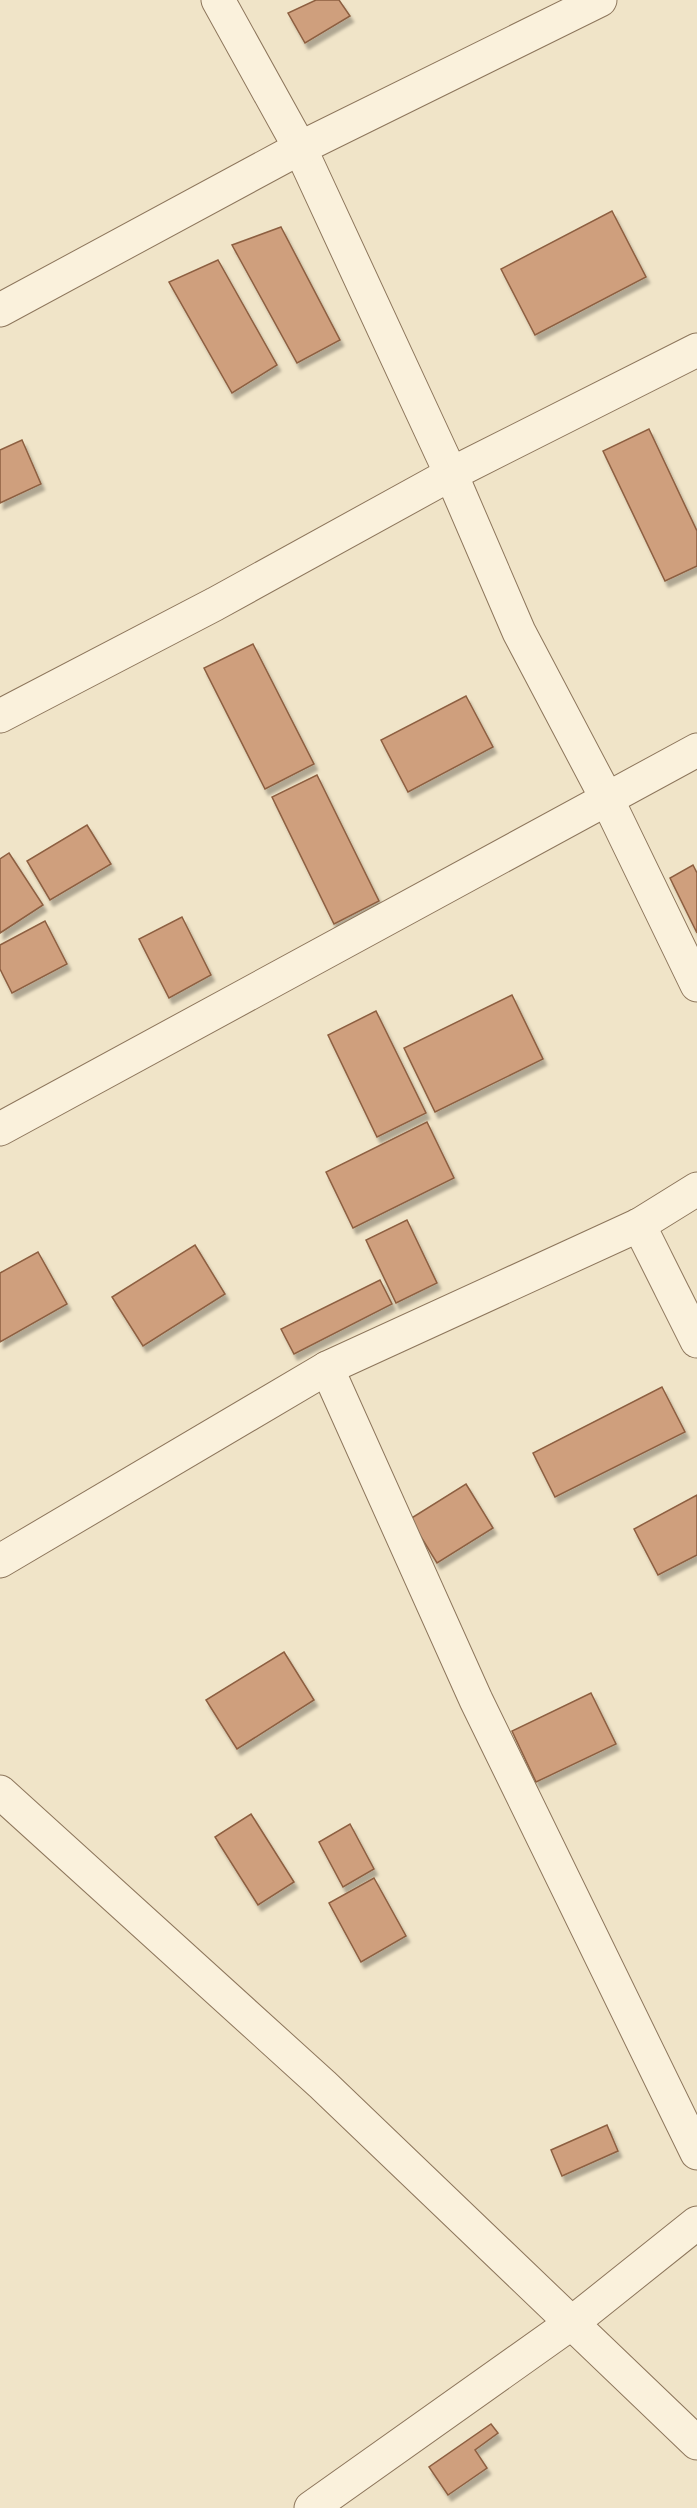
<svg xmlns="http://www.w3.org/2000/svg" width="697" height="2508" font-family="'Noto Serif',serif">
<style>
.building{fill:#cf9f7d;stroke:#8d5f41;stroke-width:1.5;filter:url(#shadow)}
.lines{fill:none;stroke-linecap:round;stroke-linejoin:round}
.street-casing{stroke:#8d765c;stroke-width:35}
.street{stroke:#faf1dc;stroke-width:33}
</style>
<defs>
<filter id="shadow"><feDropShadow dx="3.5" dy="6" stdDeviation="1.5" flood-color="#0004"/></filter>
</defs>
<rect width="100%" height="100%" fill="#f0e4c8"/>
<g class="building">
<path d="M316,0H339L350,16L305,43L288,13Z"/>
<path d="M612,211L646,277L535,335L501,269Z"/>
<path d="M281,227L340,340L297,363L232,245Z"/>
<path d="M218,260L277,365L232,393L169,282Z"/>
<path d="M649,429L697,531V566L665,581L603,451Z"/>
<path d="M22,440L41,484L0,503V450Z"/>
<path d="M253,644L314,764L265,789L204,668Z"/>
<path d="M466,696L493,747L408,792L381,740Z"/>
<path d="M317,775L379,901L334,924L272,797Z"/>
<path d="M87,825L111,864L50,900L27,861Z"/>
<path d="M9,853L43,905L0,933V859Z"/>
<path d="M693,865L697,873V933L670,878Z"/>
<path d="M182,917L211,975L169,998L139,939Z"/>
<path d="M45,921L67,964L12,993L0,969V945Z"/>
<path d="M512,995L543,1059L435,1112L404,1048Z"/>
<path d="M376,1011L426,1113L377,1137L328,1035Z"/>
<path d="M427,1122L454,1178L353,1228L326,1172Z"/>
<path d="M407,1220L437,1283L396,1303L366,1240Z"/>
<path d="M195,1245L225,1294L143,1346L112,1297Z"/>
<path d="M38,1252L67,1304L0,1342V1273Z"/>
<path d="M380,1280L392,1304L294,1354L281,1329Z"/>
<path d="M662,1387L685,1432L555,1497L533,1453Z"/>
<path d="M466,1484L493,1528L437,1563L410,1519Z"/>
<path d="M697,1495V1555L658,1575L634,1529Z"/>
<path d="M284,1652L314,1700L237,1749L206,1700Z"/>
<path d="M591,1693L616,1744L536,1782L512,1731Z"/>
<path d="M251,1814L294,1882L258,1905L215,1837Z"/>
<path d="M350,1824L374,1869L343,1887L319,1842Z"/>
<path d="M374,1878L406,1936L361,1962L329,1903Z"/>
<path d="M607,2125L618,2151L562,2176L551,2150Z"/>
<path d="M491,2424L498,2433L475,2450L487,2468L448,2495L429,2467Z"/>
</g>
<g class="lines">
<defs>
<g id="street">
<path d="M218,0L300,148L451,474L519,632L607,799L697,985"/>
<path d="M0,310L300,148L600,0"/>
<path d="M0,716L215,604L451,474L697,350"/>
<path d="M0,1129L697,750"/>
<path d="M639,1225L697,1341"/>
<path d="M327,1368L476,1700L697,2153"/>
<path d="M0,1561L327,1368L639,1225L697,1189"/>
<path d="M0,1792L323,2085L697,2443"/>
<path d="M311,2508L573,2322L697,2223"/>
</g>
</defs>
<use href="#street" class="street-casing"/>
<use href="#street" class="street"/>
</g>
</svg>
